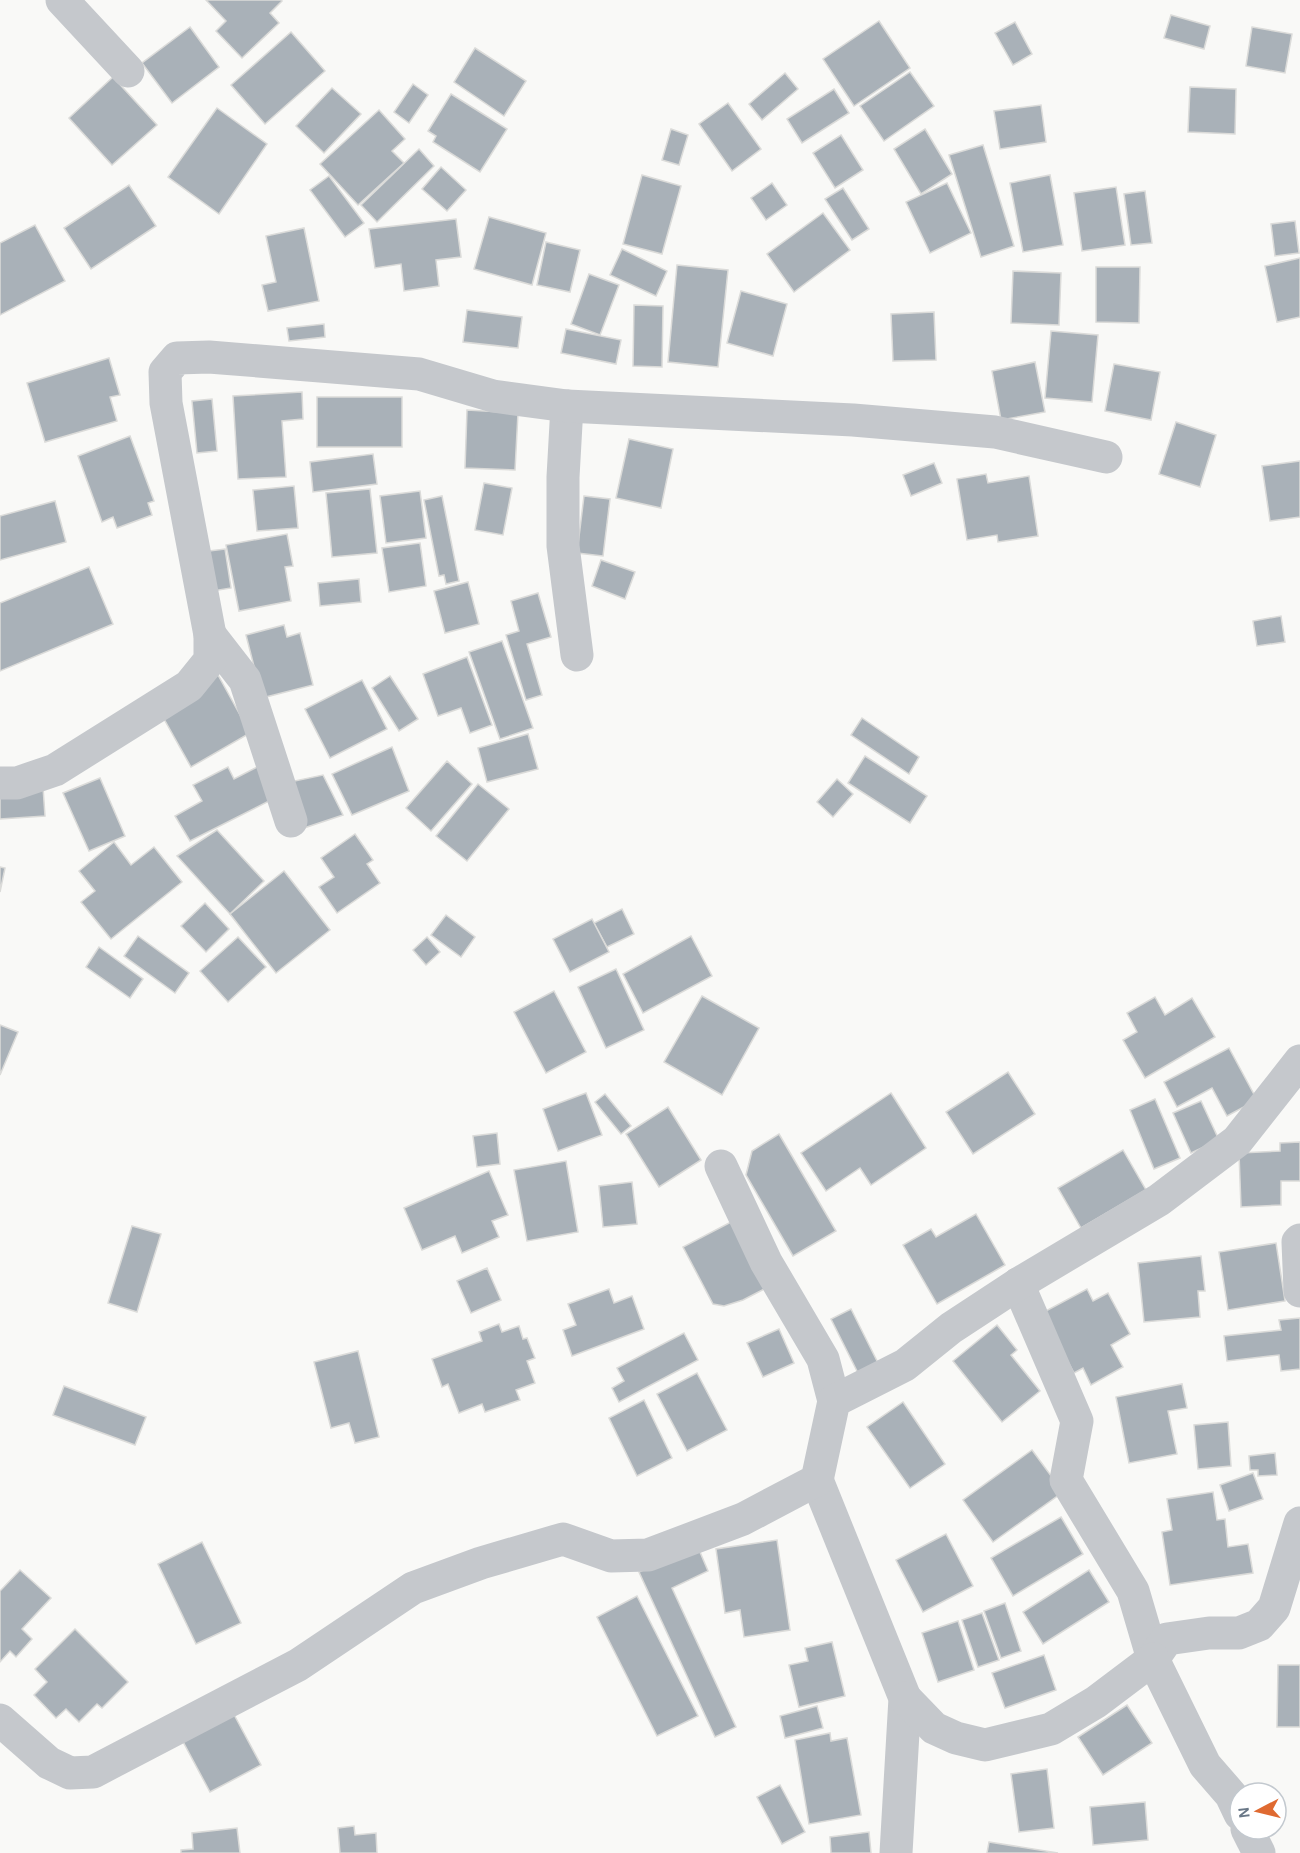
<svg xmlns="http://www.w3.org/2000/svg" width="1300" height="1853" font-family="'Alegreya Sans',sans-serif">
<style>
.building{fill:#a9b1b8;stroke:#dbdbd9;stroke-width:1.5}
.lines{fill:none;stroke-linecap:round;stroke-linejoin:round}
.minor{stroke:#c5c8cc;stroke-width:33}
</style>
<rect width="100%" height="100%" fill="#f9f9f7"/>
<g class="building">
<path d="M206,0H281L282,1L270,13L279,23L242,58L216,31L226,21Z"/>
<path d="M1171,15L1210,26L1204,49L1164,38Z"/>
<path d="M879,21L910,68L854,106L823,59Z"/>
<path d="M1015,22L1032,54L1013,65L995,33Z"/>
<path d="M190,27L219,67L172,103L142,63Z"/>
<path d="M1252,27L1292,34L1285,73L1246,66Z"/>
<path d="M291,32L325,71L265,124L231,85Z"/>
<path d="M475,48L526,81L504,116L454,82Z"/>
<path d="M910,72L934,106L884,141L860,106Z"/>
<path d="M785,73L798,89L762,120L749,104Z"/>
<path d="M113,77L157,125L112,165L69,118Z"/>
<path d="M413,84L428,95L409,123L394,112Z"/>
<path d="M1190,87L1236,89L1235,134L1188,132Z"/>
<path d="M332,88L361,114L324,153L296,126Z"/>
<path d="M834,89L849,113L802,143L787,119Z"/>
<path d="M451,94L507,129L480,172L433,142L436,136L428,131Z"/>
<path d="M728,103L761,149L732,171L699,124Z"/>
<path d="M1041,105L1046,142L1000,149L994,111Z"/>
<path d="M217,108L267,144L219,214L168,177Z"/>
<path d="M379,110L405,139L392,151L404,163L358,205L320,164Z"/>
<path d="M671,129L688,135L679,165L662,160Z"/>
<path d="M925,129L952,174L921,194L894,149Z"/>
<path d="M841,135L863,170L835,188L813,153Z"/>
<path d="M983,145L1014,246L981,257L949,155Z"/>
<path d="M419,149L434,166L377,222L361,205Z"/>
<path d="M441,167L466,190L447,211L422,189Z"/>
<path d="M642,175L681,186L662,254L623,244Z"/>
<path d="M1050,175L1063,245L1023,252L1010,183Z"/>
<path d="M329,176L364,223L345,237L310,190Z"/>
<path d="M772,183L787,205L766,220L751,198Z"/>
<path d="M947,183L971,233L930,253L906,202Z"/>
<path d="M129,185L156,226L91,269L64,228Z"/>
<path d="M1116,187L1125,245L1082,251L1074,193Z"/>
<path d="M843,188L869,229L852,240L825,199Z"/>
<path d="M1145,191L1152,243L1131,245L1124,194Z"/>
<path d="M823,213L850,250L794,292L767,254Z"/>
<path d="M489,217L546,233L532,285L474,269Z"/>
<path d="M456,219L461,257L436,260L439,286L404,291L401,264L375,268L369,229Z"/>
<path d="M1295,221L1299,253L1275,256L1271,224Z"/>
<path d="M35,225L65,281L0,315V243Z"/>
<path d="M304,228L319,301L268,311L262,285L276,282L266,236Z"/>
<path d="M546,242L580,250L570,292L537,285Z"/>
<path d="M622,249L667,271L656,296L610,275Z"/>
<path d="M1300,258V317L1277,322L1265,266Z"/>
<path d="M677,265L728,270L718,367L668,362Z"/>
<path d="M1096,267H1140L1139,323L1096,322Z"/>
<path d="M1013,271L1061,273L1059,325L1011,323Z"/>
<path d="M589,274L619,285L600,335L571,324Z"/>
<path d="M741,291L787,304L773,356L727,343Z"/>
<path d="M634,305L663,306L662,367L633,366Z"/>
<path d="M467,310L522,317L518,348L463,342Z"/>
<path d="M934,312L936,360L893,361L891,314Z"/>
<path d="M324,324L325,337L289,341L287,328Z"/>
<path d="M566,329L621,340L616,364L561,353Z"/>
<path d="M1051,331L1098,335L1092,402L1045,398Z"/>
<path d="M109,358L120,395L110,397L117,421L45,442L27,383Z"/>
<path d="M1035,362L1045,412L1001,420L992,371Z"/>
<path d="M1114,364L1160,372L1151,420L1105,411Z"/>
<path d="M302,392L303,419L282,421L286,477L238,479L233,396Z"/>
<rect x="317" y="397" width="85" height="50"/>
<path d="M212,399L217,451L197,453L192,401Z"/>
<path d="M467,410L518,413L515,470L465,468Z"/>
<path d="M1176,422L1216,435L1200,487L1159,474Z"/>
<path d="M130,436L154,501L148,503L152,515L117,528L113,517L102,522L78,456Z"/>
<path d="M629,439L673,449L661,508L616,498Z"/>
<path d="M373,454L377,484L313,492L310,462Z"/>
<path d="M1300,461V517L1270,521L1262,466Z"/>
<path d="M934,463L942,483L911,496L903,475Z"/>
<path d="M986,474L988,483L1029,476L1038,536L998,542L997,535L967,540L957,479Z"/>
<path d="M484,483L512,488L503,535L475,530Z"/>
<path d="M294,486L298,528L257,531L253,490Z"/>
<path d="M370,489L377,553L332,557L326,493Z"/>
<path d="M420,491L426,538L386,543L380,496Z"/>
<path d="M442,496L459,581L446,584L444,575L439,576L424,500Z"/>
<path d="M584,496L610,499L603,556L577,553Z"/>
<path d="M55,501L66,542L0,560V516Z"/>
<path d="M287,534L293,566L285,567L291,601L239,611L226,545Z"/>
<path d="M420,543L426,586L389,592L382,548Z"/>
<path d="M225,549L231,588L207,592L201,552Z"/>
<path d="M601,560L635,572L625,599L592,586Z"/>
<path d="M89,567L113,624L0,671V603Z"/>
<path d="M359,579L361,602L320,606L318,583Z"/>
<path d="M468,582L479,624L445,633L434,591Z"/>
<path d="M538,593L551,637L527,644L542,695L526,700L506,635L519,631L511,601Z"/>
<path d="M1281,616L1285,642L1257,646L1253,621Z"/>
<path d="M284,625L287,637L300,633L313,685L262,698L246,635Z"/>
<path d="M502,641L533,728L500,739L469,652Z"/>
<path d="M467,657L492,725L470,733L461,708L438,716L423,674Z"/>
<path d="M218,675L250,733L191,767L159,710Z"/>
<path d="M390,676L418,719L399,731L372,688Z"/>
<path d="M362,680L387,729L330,758L305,709Z"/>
<path d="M862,718L919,757L909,774L851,735Z"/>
<path d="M528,734L538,769L487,782L478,748Z"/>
<path d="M392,747L409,791L352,815L332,774Z"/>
<path d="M865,756L927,796L910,823L848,783Z"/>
<path d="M447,761L472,784L431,831L406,808Z"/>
<path d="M259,766L275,798L190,841L175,816L202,801L193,785L228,767L234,779Z"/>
<path d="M323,775L343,815L301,829L285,783Z"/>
<path d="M100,778L125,836L89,851L63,793Z"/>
<path d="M837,779L853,794L833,817L817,802Z"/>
<path d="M478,784L509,809L467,861L436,836Z"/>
<path d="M43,787L45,816L0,819V790Z"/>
<path d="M217,830L264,881L230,914L177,856Z"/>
<path d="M355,834L373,860L367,864L380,883L337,913L319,887L334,877L321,858Z"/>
<path d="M114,842L131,865L154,847L182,882L111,939L81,902L95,891L79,871Z"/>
<path d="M0,867L5,868L0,892Z"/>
<path d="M284,871L330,930L276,973L230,914Z"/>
<path d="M205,903L229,929L206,952L181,926Z"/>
<path d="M622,909L634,934L607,947L594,923Z"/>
<path d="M446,915L475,937L461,957L431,935Z"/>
<path d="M592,919L609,952L570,972L553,939Z"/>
<path d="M138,936L189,973L175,993L124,956Z"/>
<path d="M691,936L712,976L643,1013L623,974Z"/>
<path d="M238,937L266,967L228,1002L200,971Z"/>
<path d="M427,937L440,952L426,965L413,950Z"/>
<path d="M99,947L143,979L130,998L86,967Z"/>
<path d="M616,969L644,1030L606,1048L578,987Z"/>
<path d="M554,991L586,1052L546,1073L514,1012Z"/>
<path d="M702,996L759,1028L722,1095L664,1062Z"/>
<path d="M1155,997L1165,1015L1192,998L1215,1037L1145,1078L1123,1040L1137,1032L1127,1013Z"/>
<path d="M0,1025L18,1032L0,1075Z"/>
<path d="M1229,1048L1257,1100L1227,1116L1212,1088L1177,1107L1164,1082Z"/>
<path d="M1008,1072L1035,1114L973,1154L946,1112Z"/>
<path d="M586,1093L602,1135L558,1151L543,1109Z"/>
<path d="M891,1093L926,1148L871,1185L860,1168L826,1191L801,1153Z"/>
<path d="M605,1094L631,1126L621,1134L595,1102Z"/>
<path d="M1155,1099L1180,1158L1154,1169L1130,1110Z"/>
<path d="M1201,1101L1219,1140L1191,1153L1173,1113Z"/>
<path d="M668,1107L701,1160L659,1187L626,1134Z"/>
<path d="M497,1133L500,1164L477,1167L473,1136Z"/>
<path d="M779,1134L836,1231L793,1256L746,1175L752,1151Z"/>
<path d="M1300,1142V1181H1281V1205L1241,1207L1239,1153L1280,1151V1143Z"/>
<path d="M1123,1150L1146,1190L1081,1228L1058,1188Z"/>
<path d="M566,1161L578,1232L527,1241L514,1170Z"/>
<path d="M489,1171L508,1215L492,1221L499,1237L462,1253L455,1236L422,1250L404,1208Z"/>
<path d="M632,1182L637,1224L603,1227L599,1186Z"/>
<path d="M976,1214L1005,1265L937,1304L903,1245L931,1229L936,1237Z"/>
<path d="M731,1222L766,1288L743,1300L724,1306L713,1304L683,1247Z"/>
<path d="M132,1226L161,1234L137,1312L108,1303Z"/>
<path d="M1276,1243L1285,1301L1228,1310L1219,1252Z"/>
<path d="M1201,1256L1205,1291H1198L1200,1317L1144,1322L1138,1263Z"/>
<path d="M487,1268L501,1300L471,1313L457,1281Z"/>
<path d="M609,1289L614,1303L632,1296L644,1329L572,1356L563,1330L576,1325L568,1304Z"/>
<path d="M1087,1289L1093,1301L1108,1293L1130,1334L1111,1345L1123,1367L1091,1385L1083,1368L1074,1373L1042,1313Z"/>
<path d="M851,1309L878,1363L858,1373L831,1319Z"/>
<path d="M1300,1318V1369L1281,1371L1279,1355L1227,1361L1224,1336L1281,1330L1279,1320Z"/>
<path d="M499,1324L502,1332L519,1326L523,1339L527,1338L535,1358L527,1361L535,1383L516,1390L520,1400L485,1412L482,1404L459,1413L448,1384L442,1387L432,1359L482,1341L479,1332Z"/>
<path d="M997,1325L1017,1350L1011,1355L1040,1391L1002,1422L953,1361Z"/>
<path d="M779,1329L794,1363L763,1377L747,1343Z"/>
<path d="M684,1333L698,1360L619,1402L612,1388L624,1381L617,1368Z"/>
<path d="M358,1351L379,1437L355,1443L349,1423L331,1428L314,1362Z"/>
<path d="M697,1373L727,1430L687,1451L657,1394Z"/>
<path d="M1182,1384L1187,1408L1168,1411L1177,1454L1129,1463L1116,1397Z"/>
<path d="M64,1386L146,1417L135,1445L53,1415Z"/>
<path d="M644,1400L672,1458L637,1476L609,1418Z"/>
<path d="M903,1402L945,1464L910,1488L867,1427Z"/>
<path d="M1228,1422L1231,1466L1198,1469L1194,1425Z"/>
<path d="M1032,1450L1063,1492L993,1542L963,1500Z"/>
<path d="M1275,1453L1277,1475L1258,1476V1470H1250L1249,1456Z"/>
<path d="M1253,1473L1263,1499L1229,1511L1220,1485Z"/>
<path d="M1213,1492L1217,1520L1225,1519L1228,1547L1248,1544L1253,1573L1170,1585L1162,1532L1172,1530L1167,1499Z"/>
<path d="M1061,1517L1083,1554L1013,1596L991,1558Z"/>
<path d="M946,1534L973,1586L923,1612L896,1560Z"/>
<path d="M777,1540L790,1630L744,1637L740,1610L725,1613L716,1549Z"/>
<path d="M202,1542L241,1623L196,1644L158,1564Z"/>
<path d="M697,1545L708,1571L672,1588L736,1727L715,1737L639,1572Z"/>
<path d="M20,1570L51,1598L22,1629L32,1639L16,1657L10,1651L0,1662V1591Z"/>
<path d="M1089,1570L1109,1602L1043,1644L1023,1612Z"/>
<path d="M637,1596L698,1716L657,1736L597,1617Z"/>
<path d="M1005,1603L1021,1651L1001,1658L984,1611Z"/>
<path d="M982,1613L999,1660L978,1667L962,1620Z"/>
<path d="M958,1621L974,1670L938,1682L922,1633Z"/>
<path d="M75,1629L128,1682L102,1708L97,1704L79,1722L66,1709L56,1718L34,1695L47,1682L35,1669Z"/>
<path d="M832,1642L845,1696L799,1707L789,1665L808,1661L805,1648Z"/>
<path d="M1044,1655L1056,1690L1005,1708L992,1673Z"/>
<path d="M1278,1665H1300V1727H1277Z"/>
<path d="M1127,1705L1152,1743L1103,1775L1078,1737Z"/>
<path d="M817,1706L823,1728L785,1738L780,1716Z"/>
<path d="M231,1709L261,1765L210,1792L180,1736Z"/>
<path d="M830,1733L831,1741L847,1738L861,1815L809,1824L795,1740Z"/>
<path d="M1047,1769L1054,1828L1019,1832L1011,1774Z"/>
<path d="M780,1785L805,1832L782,1844L757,1797Z"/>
<path d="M1145,1802L1148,1840L1093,1845L1090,1807Z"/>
<path d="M354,1826L355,1835L376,1833L377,1853H340L338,1828Z"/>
<path d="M237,1828L240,1853H181V1850L193,1849L192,1833Z"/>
<path d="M869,1832L871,1853H831L830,1837Z"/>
<path d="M989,1842L1058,1853H987Z"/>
</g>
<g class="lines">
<g class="minor">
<path d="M62,0L128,71"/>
<path d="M567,406L563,477V546L577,655"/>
<path d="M210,635L245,680L291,821"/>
<path d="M0,783H17L55,770L189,686L210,660V635L166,403L165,372L177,358L209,357L419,374L493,396L567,406L853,420L995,432L1106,457"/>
<path d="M721,1166L766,1262L823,1359L834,1401"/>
<path d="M1300,1240L1298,1242L1300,1291"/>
<path d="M1018,1284L1077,1421L1066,1480L1133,1591L1153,1659"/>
<path d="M817,1480L905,1698L896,1853"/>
<path d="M1153,1659L1167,1639L1209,1633H1239L1259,1625L1274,1608L1300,1523"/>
<path d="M905,1698L934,1728L956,1738L985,1745L1051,1729L1096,1702L1153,1659L1205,1765L1231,1795L1240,1814"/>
<path d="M0,1720L49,1763L70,1773L93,1772L298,1665L413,1588L481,1563L563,1539L611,1556L648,1555L743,1519L817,1480L834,1401L905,1365L951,1328L1018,1284L1159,1200L1237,1141L1300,1061"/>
<path d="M1247,1829L1259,1853"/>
</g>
</g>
<g transform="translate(1258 1811) rotate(263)"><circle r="28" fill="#ffffff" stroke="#c3c9cf" stroke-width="1.5"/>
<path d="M0-4.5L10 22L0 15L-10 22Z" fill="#df6a31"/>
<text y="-9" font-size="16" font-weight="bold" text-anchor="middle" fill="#697787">N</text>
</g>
</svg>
